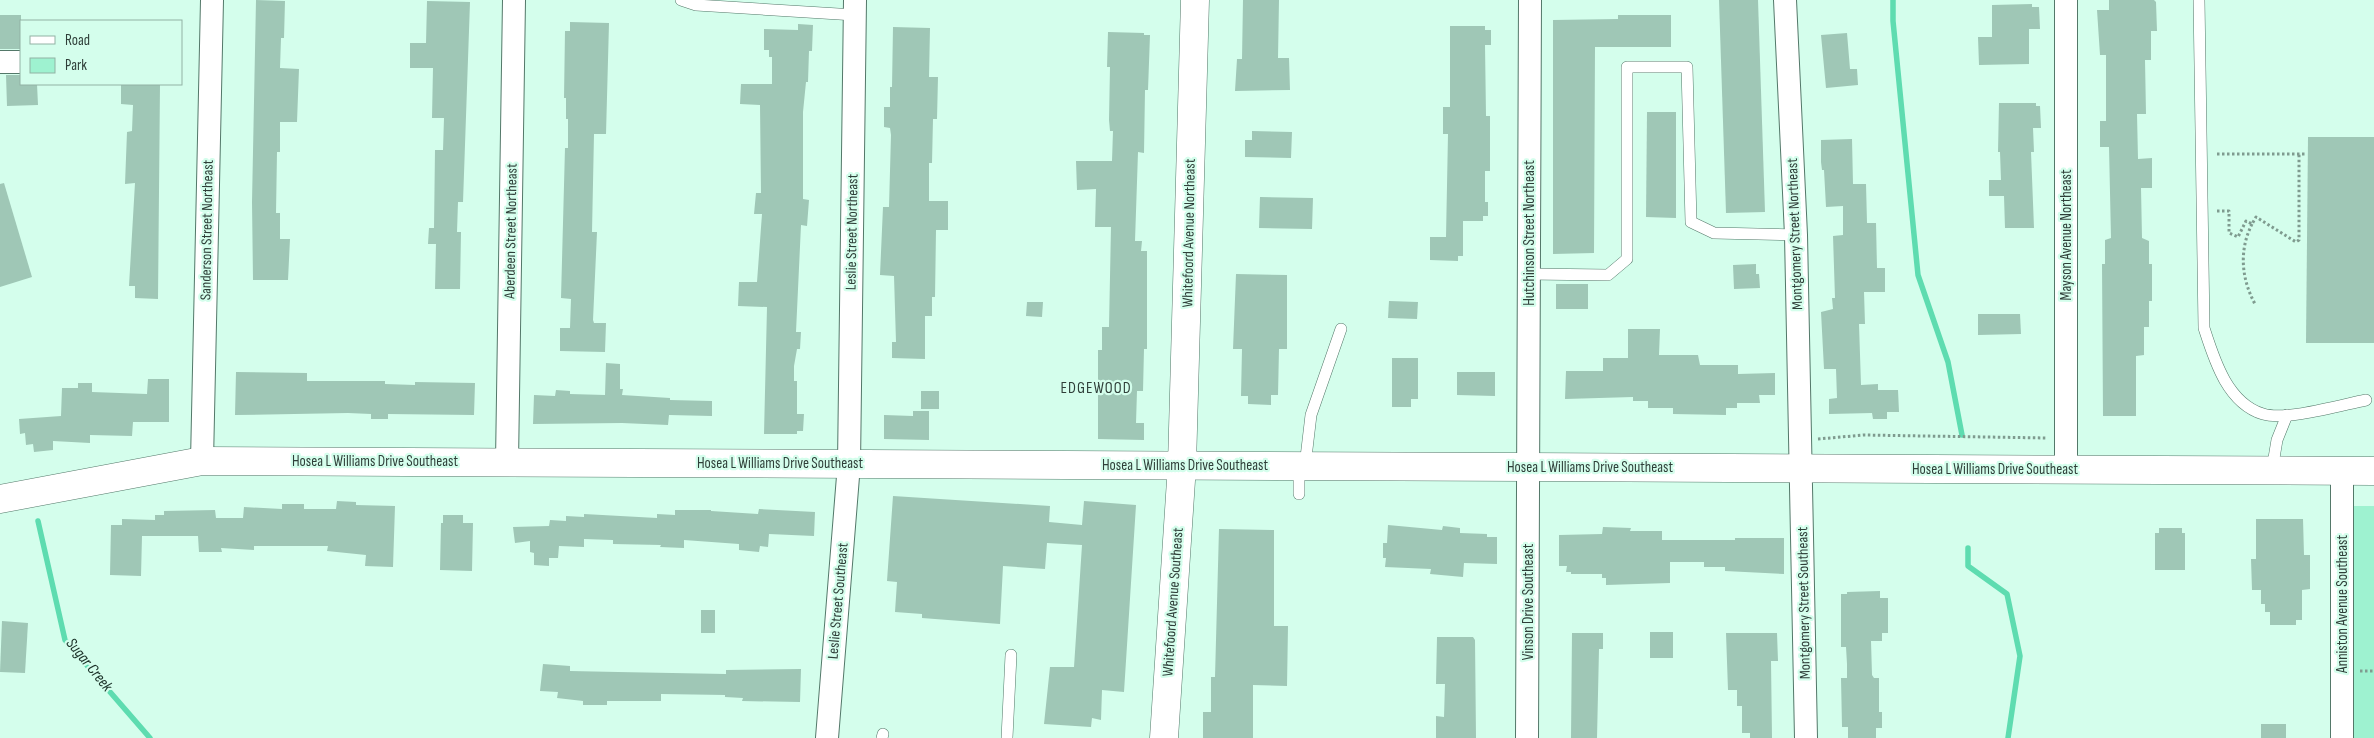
<svg xmlns="http://www.w3.org/2000/svg" width="2374" height="738" font-family="'Sofia Sans Condensed',sans-serif">
<style>
.green{fill:#9ef2d0}
.lines{fill:none;stroke-linecap:round;stroke-linejoin:round}
.stream{stroke:#5edcb0;stroke-width:5.5}
.building{fill:#9fc7b6}
.lane-casing{stroke:#537869;stroke-width:12}
.street-casing{stroke:#537869;stroke-width:24}
.secondary-casing{stroke:#537869;stroke-width:29}
.path{stroke:#7f9b8f;stroke-width:3;stroke-dasharray:2.5 2.5;stroke-linecap:butt}
.lane{stroke:#fff;stroke-width:11}
.street{stroke:#fff;stroke-width:22}
.secondary{stroke:#fff;stroke-width:28}
.labels{text-anchor:middle;dominant-baseline:central;stroke-width:4.5;stroke-linejoin:round;paint-order:stroke}
.street-label{font-size:15px;fill:#2f3f39;stroke:#d4feec}
.neighbourhood-label{font-size:16px;letter-spacing:1px;fill:#2f3f39;stroke:#d4feec}
.water-label{font-size:16px;font-style:italic;fill:#1b3128;stroke:#d4feec}
</style>
<rect width="100%" height="100%" fill="#d4feec"/>
<path class="green" d="M2350,506H2374V738H2351Z"/>
<g class="lines">
<g class="stream">
<path d="M1893,0V21L1918,275L1948,362L1962,435"/>
<path d="M38,521L65,640L150,738"/>
<path d="M1968,548V566L2007,594L2020,656L2008,738"/>
</g>
</g>
<g class="building">
<path d="M256,0L285,1L284,38H281L280,68L299,69L297,122H280V152H277L276,213H280V239H290L288,280H253L252,202Z"/>
<path d="M1243,0H1279L1278,58H1289L1290,90L1235,91L1237,59H1242Z"/>
<path d="M1719,0H1758L1765,212L1726,213Z"/>
<path d="M2109,0H2154L2156,2L2157,31H2151V60H2145L2146,114H2137L2138,159L2152,158V188H2141L2142,238L2149,241V264H2152V301H2149V327H2144V355L2136,356V416H2103L2102,264H2105V240L2111,238L2109,147H2100V121H2106V55H2100L2097,10H2109Z"/>
<path d="M427,1L470,2L463,202H458L457,232H461L460,289H435L436,244H428L429,228H434L435,150H443L444,118H432L433,68H410V43H426Z"/>
<path d="M2032,4V7H2039L2040,29H2029V64L1979,65L1978,37H1992V5Z"/>
<rect x="0" y="15" width="21" height="34"/>
<path d="M1618,15H1671V47H1595L1594,253L1553,254V20L1618,19Z"/>
<path d="M570,22L609,23L606,134H594L592,232H597L593,320L594,323H606L605,352L560,351V328H570L571,299L561,298L565,148H568V119H566V98H564L565,31H570Z"/>
<path d="M798,24L813,25L812,51H809L808,82H806L803,112V199L809,200L807,226L801,225L796,332H801L800,349H797L794,366V381H797V414H804L803,431H797V434H764L767,307L738,306L739,282H757L762,214H754L756,193H761L760,105L740,104L741,84H772V57H769V50H764V29L798,30Z"/>
<path d="M1450,26H1485V30H1491V45H1485L1486,116H1490V171H1485V202H1488V216H1483V221H1463V256H1458V261L1430,260V237H1446L1448,134H1443V107H1450Z"/>
<path d="M893,27L930,28L929,77H938L937,119H933L932,163H929V201H948V230H936L935,297H932V316H925V359L892,358V342H896L894,276L880,275L883,207H889L891,135L890,128L884,127V107H890V87H892Z"/>
<path d="M1108,32L1144,33V35H1150L1148,90H1145L1144,153L1138,152L1135,241H1142L1141,251H1147V349H1144L1143,391H1137L1136,423H1144V440L1098,439V350H1102V327H1109L1111,227H1095L1096,189L1077,190L1076,161H1112L1113,131H1110L1109,120L1110,67H1107Z"/>
<path d="M1847,33L1850,69H1857L1858,85L1826,88L1821,35Z"/>
<path d="M6,75H21V84H37L38,105L7,106Z"/>
<path d="M121,84H160L158,299L135,298V286H129L135,183L125,184L127,132L132,131L133,105L121,104Z"/>
<path d="M1999,103H2036V106H2040L2041,128H2033L2034,152H2031L2034,228H2005L2004,196H1989V180H2001L2000,152H1998Z"/>
<path d="M1647,112H1676V218L1646,217Z"/>
<path d="M1252,131L1292,132L1291,158L1245,157V140H1252Z"/>
<path d="M2308,137H2374V343H2306Z"/>
<path d="M1852,139L1853,184H1866L1867,223H1876L1877,268H1885V292H1864L1865,324H1859L1861,385L1878,384V390H1898L1899,412H1887V419H1873L1872,413L1829,414V399L1837,398L1836,369H1824L1821,312L1833,309L1832,298H1835L1833,236L1843,235V206L1826,207L1824,170H1822L1821,162V140Z"/>
<path d="M4,183L32,277L0,287V184Z"/>
<path d="M1260,197L1313,198L1312,229L1259,228Z"/>
<path d="M1756,264V274H1759L1760,288L1734,289L1733,265Z"/>
<path d="M1236,274L1287,275V349H1279L1278,395H1271V405L1248,404V396H1241L1242,349H1233Z"/>
<rect x="1556" y="284" width="32" height="25"/>
<path d="M1389,301L1418,302L1417,319L1388,318Z"/>
<path d="M1027,302H1043L1042,317L1026,316Z"/>
<path d="M1978,314H2020L2021,334L1978,335Z"/>
<path d="M1628,329H1660L1659,355H1698L1700,365H1738V374L1775,373V395H1759L1760,403H1737V408H1726V415L1673,414V408H1648V401H1633V397L1565,399L1566,371H1603V358H1628Z"/>
<path d="M1392,358H1418V399H1411V407H1392Z"/>
<path d="M606,363L620,364V389H623L622,395L670,398V400L712,401V416L669,415L668,425L622,423L533,424L534,395L555,396L556,390L570,391V394L605,395Z"/>
<path d="M236,372L307,373V381H385V384L415,385V382L475,383L474,415L388,414V419H371V414L348,413L235,415Z"/>
<path d="M1457,372H1495V396L1457,395Z"/>
<path d="M148,379H169V422H133L132,436L90,435V443L53,441V450L34,452L33,444L26,445L25,433L20,434L19,419L61,416L62,388H78V383H92V392L147,394Z"/>
<rect x="921" y="391" width="18" height="18"/>
<path d="M913,411H929V440L884,439V415L913,416Z"/>
<path d="M893,496L1050,506L1049,522L1082,525L1084,501L1136,505L1124,692L1102,690L1101,720L1092,718L1091,727L1044,724L1050,667H1074L1082,545L1047,543L1045,569L1003,566L1000,624L922,618V614L895,612L897,582L887,581Z"/>
<path d="M337,501L356,502V505L395,506L393,567L365,566L366,555L327,551L328,546H254V550L221,548L222,552H199L198,536H142L141,576L110,575L111,525H122V519L155,520V515H164V511L215,510L216,518H243L244,507L282,509V504H304V509H336Z"/>
<path d="M759,509L815,512L814,536L769,534L768,547L760,546L759,552L739,550V544L684,540V548L660,547L661,545L613,544V540L584,539V547L559,546L558,558H549V566L534,565V553L530,552V541L515,543L513,527L549,526L550,520L566,521V516L584,517V514L657,518V514L675,515V510H711V511L758,514Z"/>
<path d="M443,515H463V523H473L472,571L440,570L441,523H443Z"/>
<path d="M2256,519H2303L2304,555H2310V589L2302,590V620H2296V625H2270V612H2265V604H2261V590H2252L2251,559H2256Z"/>
<path d="M1388,525L1442,530L1443,526L1460,528V533L1487,534V537H1497V564L1464,563L1463,577L1430,574L1431,569L1385,567L1386,558H1383V543H1387Z"/>
<path d="M1603,527L1631,528L1630,531H1662V540H1735V538H1784V574L1725,571V567H1704V562H1670V583L1606,585V578H1602V574H1571V572H1566L1567,566H1559V535L1602,534Z"/>
<path d="M2159,528H2182V533H2185V570H2155V533H2159Z"/>
<path d="M1219,529L1274,530V626H1288L1287,686L1253,685V738H1203V712H1211V677H1215Z"/>
<path d="M1880,591V598H1888V633H1882V641H1871L1872,675L1874,678H1879V712H1882V728H1876V738H1848V727H1842L1841,678H1847V664L1846,647H1841V594H1847V592Z"/>
<rect x="701" y="610" width="14" height="23"/>
<path d="M2,621L28,623L25,673L0,672Z"/>
<rect x="1650" y="632" width="23" height="26"/>
<path d="M1572,633H1603V649H1599L1597,738H1571Z"/>
<path d="M1726,633H1777L1778,661H1771L1772,738H1750V733H1742V706H1737V690H1728Z"/>
<path d="M1437,637H1473L1475,640L1476,738H1436V716L1444,717L1445,684H1436Z"/>
<path d="M543,664L570,666V671L618,672L726,674V670L801,669L800,702L742,701L743,698L725,697V695L661,694V701H607V705H583V701L557,698L558,692L540,691Z"/>
<rect x="2261" y="724" width="25" height="14"/>
</g>
<g class="lines">
<defs>
<g id="lane">
<path d="M681,0L696,5L855,15"/>
<path d="M2199,0L2204,328C2214,359 2227,403 2263,414C2286,421 2341,405 2366,400"/>
<path d="M1529,274L1608,275L1627,259V67H1687L1691,222L1714,233L1796,235"/>
<path d="M1299,466V494"/>
<path d="M1305,466L1311,415L1341,329"/>
<path d="M2272,470L2277,440L2287,415"/>
<path d="M882,738L883,734"/>
<path d="M1007,738L1011,655"/>
</g>
<g id="street">
<path d="M1785,0L1796,235L1806,738"/>
<path d="M2066,0V469"/>
<path d="M0,62H21"/>
<path d="M202,461L212,0"/>
<path d="M507,462L514,0"/>
<path d="M827,738L849,464L855,0"/>
<path d="M1527,738L1530,0"/>
<path d="M2342,738V470"/>
</g>
<g id="secondary">
<path d="M0,499L202,461L2374,471"/>
<path d="M1164,738L1182,465L1195,0"/>
</g>
</defs>
<use href="#lane" class="lane-casing"/>
<use href="#street" class="street-casing"/>
<use href="#secondary" class="secondary-casing"/>
<g class="path">
<path d="M2217,154H2305"/>
<path d="M2217,211H2229V233L2238,237L2246,221L2252,224L2256,217L2296,242L2299,240V154"/>
<path d="M2252,224C2239,250 2241,278 2255,304"/>
<path d="M1818,439L1864,435L2047,438"/>
<path d="M2360,671H2374"/>
</g>
<use href="#lane" class="lane"/>
<use href="#street" class="street"/>
<use href="#secondary" class="secondary"/>
</g>
<g class="labels">
<g class="street-label">
<text transform="translate(207 230) rotate(-89)">Sanderson Street Northeast</text>
<text transform="translate(511 231) rotate(-89)">Aberdeen Street Northeast</text>
<text transform="translate(852 232) rotate(-89)">Leslie Street Northeast</text>
<text transform="translate(1189 233) rotate(-89)">Whitefoord Avenue Northeast</text>
<text transform="translate(1529 233) rotate(-90)">Hutchinson Street Northeast</text>
<text transform="translate(1795 234) rotate(-92)">Montgomery Street Northeast</text>
<text transform="translate(2066 235) rotate(-90)">Mayson Avenue Northeast</text>
<text x="375" y="461">Hosea L Williams Drive Southeast</text>
<text x="780" y="463">Hosea L Williams Drive Southeast</text>
<text x="1185" y="465">Hosea L Williams Drive Southeast</text>
<text x="1590" y="467">Hosea L Williams Drive Southeast</text>
<text x="1995" y="469">Hosea L Williams Drive Southeast</text>
<text transform="translate(838 601) rotate(-85)">Leslie Street Southeast</text>
<text transform="translate(1173 602) rotate(-86)">Whitefoord Avenue Southeast</text>
<text transform="translate(1528 602) rotate(-90)">Vinson Drive Southeast</text>
<text transform="translate(1804 603) rotate(-91)">Montgomery Street Southeast</text>
<text transform="translate(2342 604) rotate(-90)">Anniston Avenue Southeast</text>
</g>
<g class="neighbourhood-label">
<text x="1096" y="388">EDGEWOOD</text>
</g>
<g class="water-label">
<text transform="translate(89 665) rotate(51)">Sugar Creek</text>
</g>
</g>
<rect x="20" y="20" width="162" height="65" fill="#d4feec" stroke="#92b2a4"/>
<rect x="30" y="36" width="25" height="8" fill="#ffffff" stroke="#92b2a4"/>
<text x="65" y="45" font-size="15" fill="#2f3f39">Road</text>
<rect x="30" y="58" width="25" height="15" fill="#9ef2d0" stroke="#92b2a4"/>
<text x="65" y="70" font-size="15" fill="#2f3f39">Park</text>
</svg>
